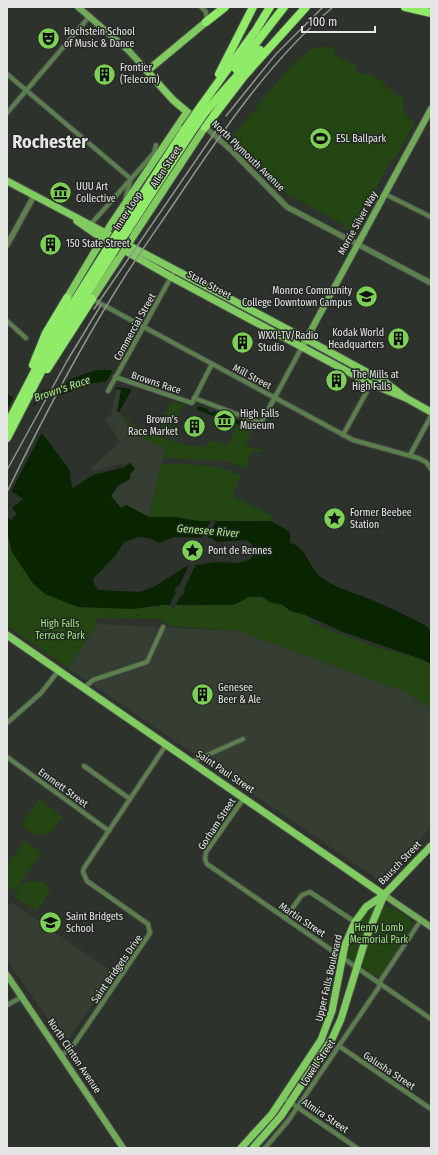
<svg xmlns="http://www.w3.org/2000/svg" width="438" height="1155" font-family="'Fira Sans Condensed',sans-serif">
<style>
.built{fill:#363d33}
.green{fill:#234612}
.water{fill:#082500;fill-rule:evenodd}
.pier{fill:#2e322d}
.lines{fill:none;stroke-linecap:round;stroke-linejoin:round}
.minor-casing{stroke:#4b4f4a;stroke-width:6}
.tertiary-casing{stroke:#4b4f4a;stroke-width:7}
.secondary-casing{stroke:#4b4f4a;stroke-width:8}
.primary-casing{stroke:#4b4f4a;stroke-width:9}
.motorway-casing{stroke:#4b4f4a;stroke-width:10}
.minor{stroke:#5b7f4d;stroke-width:4}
.tertiary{stroke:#5b7f4d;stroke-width:5}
.secondary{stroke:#71ab59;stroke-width:6}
.primary{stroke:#81cc61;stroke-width:7}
.motorway{stroke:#90eb68;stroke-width:8}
.rail{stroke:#8f938e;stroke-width:1.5}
.motorway-bridge-casing{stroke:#4b4f4a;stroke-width:10;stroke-linecap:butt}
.motorway-bridge{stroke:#90eb68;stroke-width:8}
.labels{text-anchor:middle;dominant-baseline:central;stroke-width:3;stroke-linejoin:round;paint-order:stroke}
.poi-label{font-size:10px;fill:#e3e6e2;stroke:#242823;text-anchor:start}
.street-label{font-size:10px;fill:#e3e6e2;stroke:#242823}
.park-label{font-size:10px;fill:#9eea7f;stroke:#242823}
.water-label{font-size:11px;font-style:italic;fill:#a2ed82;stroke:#242823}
.town-label{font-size:18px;font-weight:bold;fill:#e3e6e2;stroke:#242823}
</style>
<rect width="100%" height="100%" fill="#2e322d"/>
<g class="built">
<path d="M116,389L121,390L117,412H119L134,434L165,448L149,517L126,505L121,508L111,496L118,486L130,479V474L135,469L128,463L99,469L94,472L91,469L120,442L113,430L105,420L112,413Z"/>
<path d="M97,624L239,631L405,692L431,709V827L383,883L68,668Z"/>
<path d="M11,902L114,973L65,1044L7,960V908Z"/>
</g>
<g class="green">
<path d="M314,47H330L334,49L336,55L356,66V72L370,75L380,80L395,94L401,96L404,101L403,104L405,109L403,110L406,115L415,122L395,158L393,157L362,213L365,215L355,233L345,228L344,225L287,194L232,137L291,66Z"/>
<path d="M172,402L184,404L166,436L158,432L163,424L161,422Z"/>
<path d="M122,415L139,430L187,446L205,447L209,441H215L227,446L238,424L252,429L246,445L262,450L261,453L253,450L245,468L226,461L163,458L165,448L134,434Z"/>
<path d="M161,464C188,465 217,462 241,476L232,496L273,516L271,521H198L175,517H149Z"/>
<path d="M7,532L12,552L33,584L45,594L78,607L133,609L162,605L201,606L239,603L249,596L262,597L270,602L283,605L290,611L306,615L311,622L321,627L384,650L410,655L431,664V709L405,692L239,631L169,626L160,619L97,618V624L68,668L7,626Z"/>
<path d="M39,799L63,817L49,834H33L22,825Z"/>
<path d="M25,841L42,853L14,891L7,886V866Z"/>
<path d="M29,881L42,882L51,889L37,911L14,897L20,886Z"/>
<path d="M375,902C388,906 406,912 413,924L380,976L377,977L348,958L347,955C351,932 359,919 375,902Z"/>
</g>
<g class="water">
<path d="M96,370H110L128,378L131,391L119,412H117L121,390L116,389V386L106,381L91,384L24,409L69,469L72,487L73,488L93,475L125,467L130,462L135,469L130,474V479L118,486L111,496L121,508L126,505L149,517H175L198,521H271L290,532V543C306,546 310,570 322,578C335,587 349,591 364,597C385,605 405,615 425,625L431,631V664L421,659L343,632L306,615L290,611L283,605L270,602L262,597H249L233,605H162L133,609L78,607L45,594L33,583L12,552L7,532V516L11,520L17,514L12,508L23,499L7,488V393L14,399ZM138,537L149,538L159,543L174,537L212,538L216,542L246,540L252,544L253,556L249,560L239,563L215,562L185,567L154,587L139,592L98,590L94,584L93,579L116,555L124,542Z"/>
<path d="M198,406L208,409V411L213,413L214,411L250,425L249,428L199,411L196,409Z"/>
</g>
<g class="pier">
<path d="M114,369L130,377L133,389L116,387L106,382Z"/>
<path d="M69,379L59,399L35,406L47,385Z"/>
<path d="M45,386L32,408L27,410L43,430L10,494L7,491V456L9,452L7,455V409L14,397Z"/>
<path d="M211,520H219L216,521L207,540H201Z"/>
<path d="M196,564L184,589L185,590L183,595H181L174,608L169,607L176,592L174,591L177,586H179L189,565Z"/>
</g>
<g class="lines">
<defs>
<g id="minor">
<path d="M201,7L206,12L207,21"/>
<path d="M7,74L131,179"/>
<path d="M7,113L89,17"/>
<path d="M385,194L431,217"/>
<path d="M125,200L130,182"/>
<path d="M91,224L154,153L156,145"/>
<path d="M92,299L353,440L418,458L426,462L431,469"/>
<path d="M7,321L26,338"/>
<path d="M115,377L192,403L212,364"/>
<path d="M108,391L175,270"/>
<path d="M194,398L261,423L302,347"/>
<path d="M343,435L371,384"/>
<path d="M410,455L431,416"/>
<path d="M84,688L93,680L147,662L163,627"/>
<path d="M7,723L41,693L59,670"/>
<path d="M7,757L109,831"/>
<path d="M192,762L243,739"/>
<path d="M84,766L130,799"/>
<path d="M244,798L206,852L205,859L207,864L431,1019"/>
<path d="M285,918L302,895L310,892L355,922"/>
<path d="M379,983L421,920"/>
<path d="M7,1005L22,997"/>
<path d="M339,1046L431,1109"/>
<path d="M61,1056L75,1043L150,933L148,924L87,881L83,872L84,868L166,745"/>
<path d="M284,1098L357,1148"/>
<path d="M265,1148L288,1121L381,984"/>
</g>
<g id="tertiary">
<path d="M205,127L231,150L287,207L431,283"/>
<path d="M7,245L34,196"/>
</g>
<g id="secondary">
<path d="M78,7L129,51L147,71"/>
<path d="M302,347L431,109"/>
<path d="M384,895L431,927"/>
<path d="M7,975L123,1148"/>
</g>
<g id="primary">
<path d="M7,181L306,339L385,382L406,398"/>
<path d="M77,221L94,233L171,277L371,384L406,398L431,412"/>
<path d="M67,298L110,226L187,112"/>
<path d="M92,299L205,127L173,100L147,71L206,22"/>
<path d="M7,635L384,895"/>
<path d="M241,1148L272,1114L321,1040L332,1011L345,945L355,922L366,907L384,895L431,846"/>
<path d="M253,1148L281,1116L332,1039L341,1019L365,941L384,895"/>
</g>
<g id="motorway">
<path d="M405,7L431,13"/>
<path d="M206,22L225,7"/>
<path d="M236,69L284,7"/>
<path d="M219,74L253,7"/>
<path d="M201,106L256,30L270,7"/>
<path d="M206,111L260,50"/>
<path d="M205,127L244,76L306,7"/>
<path d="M121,228L185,129"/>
<path d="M127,231L190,134"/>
<path d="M33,365L46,333L67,298"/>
<path d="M47,369L92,299"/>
<path d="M7,425L55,332L106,251"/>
<path d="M7,438L59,337L112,254"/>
</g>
</defs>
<use href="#minor" class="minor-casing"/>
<use href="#tertiary" class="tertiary-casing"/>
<use href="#secondary" class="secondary-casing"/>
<use href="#primary" class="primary-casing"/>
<use href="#motorway" class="motorway-casing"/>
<use href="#minor" class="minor"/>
<use href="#tertiary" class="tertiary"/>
<use href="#secondary" class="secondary"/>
<use href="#primary" class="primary"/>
<use href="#motorway" class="motorway"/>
<g class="rail">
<path d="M226,116L276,54L323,7"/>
<path d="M94,309L218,128"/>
<path d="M7,470L67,361L101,305"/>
<path d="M7,492C40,424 75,356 115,292C137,256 162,222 185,187C229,122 273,58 333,7"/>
</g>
<defs>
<g id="motorway-bridge">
<path d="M185,129L201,106"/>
<path d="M190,134L206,111"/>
<path d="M106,251L121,228"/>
<path d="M112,254L127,231"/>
</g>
</defs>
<use href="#motorway-bridge" class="motorway-bridge-casing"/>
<use href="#motorway-bridge" class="motorway-bridge"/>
</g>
<defs>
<symbol id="theatre-disc" viewBox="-11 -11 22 22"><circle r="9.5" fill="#7cd155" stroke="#242823"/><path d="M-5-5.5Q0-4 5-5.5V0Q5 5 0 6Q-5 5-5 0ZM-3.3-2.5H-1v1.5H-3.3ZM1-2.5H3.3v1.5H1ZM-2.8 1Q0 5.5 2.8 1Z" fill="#111"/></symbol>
<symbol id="building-disc" viewBox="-11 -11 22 22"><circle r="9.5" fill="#7cd155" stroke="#242823"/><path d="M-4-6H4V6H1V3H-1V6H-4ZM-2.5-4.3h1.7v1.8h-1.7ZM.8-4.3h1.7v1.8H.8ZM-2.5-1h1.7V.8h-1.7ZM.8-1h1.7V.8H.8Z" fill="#111"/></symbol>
<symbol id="stadium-disc" viewBox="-11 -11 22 22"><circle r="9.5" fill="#7cd155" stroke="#242823"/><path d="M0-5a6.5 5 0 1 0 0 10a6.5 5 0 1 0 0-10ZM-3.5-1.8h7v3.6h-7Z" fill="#111"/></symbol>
<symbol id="museum-disc" viewBox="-11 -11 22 22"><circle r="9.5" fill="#7cd155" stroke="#242823"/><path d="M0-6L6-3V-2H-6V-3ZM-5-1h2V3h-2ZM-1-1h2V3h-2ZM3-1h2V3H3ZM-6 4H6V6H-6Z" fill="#111"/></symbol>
<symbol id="university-disc" viewBox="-11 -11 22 22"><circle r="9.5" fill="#7cd155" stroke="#242823"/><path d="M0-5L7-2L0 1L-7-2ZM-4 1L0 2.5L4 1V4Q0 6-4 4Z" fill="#111"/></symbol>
<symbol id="sight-disc" viewBox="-11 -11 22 22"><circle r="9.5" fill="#7cd155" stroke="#242823"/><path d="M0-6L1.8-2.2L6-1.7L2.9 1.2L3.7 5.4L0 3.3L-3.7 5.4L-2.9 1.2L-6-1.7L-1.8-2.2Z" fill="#111"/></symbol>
<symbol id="school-disc" viewBox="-11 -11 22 22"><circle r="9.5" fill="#7cd155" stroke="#242823"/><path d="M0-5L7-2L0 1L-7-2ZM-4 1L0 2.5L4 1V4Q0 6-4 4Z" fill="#111"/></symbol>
</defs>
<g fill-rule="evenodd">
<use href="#theatre-disc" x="36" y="26" width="25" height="25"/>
<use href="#building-disc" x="92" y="62" width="25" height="25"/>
<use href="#stadium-disc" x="308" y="126" width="25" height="25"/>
<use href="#museum-disc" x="48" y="180" width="25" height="25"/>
<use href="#building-disc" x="38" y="232" width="25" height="25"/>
<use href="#university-disc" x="354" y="284" width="25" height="25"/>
<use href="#building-disc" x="386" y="326" width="25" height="25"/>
<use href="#building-disc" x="230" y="330" width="25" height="25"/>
<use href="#building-disc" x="324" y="368" width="25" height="25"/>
<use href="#museum-disc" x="212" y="408" width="25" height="25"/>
<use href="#building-disc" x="182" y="414" width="25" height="25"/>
<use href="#sight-disc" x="322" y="506" width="25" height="25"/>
<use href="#sight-disc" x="180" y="538" width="25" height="25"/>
<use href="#building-disc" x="190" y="682" width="25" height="25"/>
<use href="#school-disc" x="38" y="910" width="25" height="25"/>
</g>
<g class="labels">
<g class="poi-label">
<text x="64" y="32">Hochstein School<tspan x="64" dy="12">of Music &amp; Dance</tspan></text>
<text x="120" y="68">Frontier<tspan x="120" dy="12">(Telecom)</tspan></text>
<text x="336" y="139">ESL Ballpark</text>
<text x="76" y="187">UUU Art<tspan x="76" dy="12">Collective</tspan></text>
<text x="66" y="244">150 State Street</text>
<text x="352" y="291" text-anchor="end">Monroe Community<tspan x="352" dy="12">College Downtown Campus</tspan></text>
<text x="384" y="333" text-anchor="end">Kodak World<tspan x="384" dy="12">Headquarters</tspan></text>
<text x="258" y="336">WXXI-TV/Radio<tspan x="258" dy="12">Studio</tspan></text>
<text x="352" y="375">The Mills at<tspan x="352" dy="12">High Falls</tspan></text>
<text x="240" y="414">High Falls<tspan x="240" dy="12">Museum</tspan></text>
<text x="178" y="420" text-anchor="end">Brown's<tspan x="178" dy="12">Race Market</tspan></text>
<text x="350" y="513">Former Beebee<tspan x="350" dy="12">Station</tspan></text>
<text x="208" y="551">Pont de Rennes</text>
<text x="218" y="688">Genesee<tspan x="218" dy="12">Beer &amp; Ale</tspan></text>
<text x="66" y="917">Saint Bridgets<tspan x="66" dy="12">School</tspan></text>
</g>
<g class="street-label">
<text transform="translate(248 156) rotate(44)">North Plymouth Avenue</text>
<text transform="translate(166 167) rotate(-57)">Allen Street</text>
<text transform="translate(128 211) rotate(-57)">Inner Loop</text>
<text transform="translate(358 223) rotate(-61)">Morrie Silver Way</text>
<text transform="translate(209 285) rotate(28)">State Street</text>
<text transform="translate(135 327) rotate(-61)">Commercial Street</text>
<text transform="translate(252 377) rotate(28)">Mill Street</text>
<text transform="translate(156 383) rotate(18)">Browns Race</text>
<text transform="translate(225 772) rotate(34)">Saint Paul Street</text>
<text transform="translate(63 788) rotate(36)">Emmett Street</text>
<text transform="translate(217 824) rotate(-57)">Gorham Street</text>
<text transform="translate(400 863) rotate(-46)">Bausch Street</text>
<text transform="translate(302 920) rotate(34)">Martin Street</text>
<text transform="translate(117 969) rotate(-55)">Saint Bridgets Drive</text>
<text transform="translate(329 978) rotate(-77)">Upper Falls Boulevard</text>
<text transform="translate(74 1056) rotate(56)">North Clinton Avenue</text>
<text transform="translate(318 1063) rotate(-56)">Lowell Street</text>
<text transform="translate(389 1071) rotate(34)">Galusha Street</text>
<text transform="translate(325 1116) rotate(34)">Almira Street</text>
</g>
<g class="park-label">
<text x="60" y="624">High Falls<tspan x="60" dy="12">Terrace Park</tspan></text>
<text x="379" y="928">Henry Lomb<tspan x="379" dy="12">Memorial Park</tspan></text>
</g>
<g class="water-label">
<text transform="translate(62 389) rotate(-19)">Brown's Race</text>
<text transform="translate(208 531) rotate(5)">Genesee River</text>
</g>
<g class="town-label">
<text x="50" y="142">Rochester</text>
</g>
</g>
<rect width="438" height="1155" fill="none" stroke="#e3e6e2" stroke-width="16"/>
<path d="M302 26v6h73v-6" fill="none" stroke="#e3e6e2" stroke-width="2"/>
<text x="308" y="26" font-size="12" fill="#e3e6e2" stroke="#242823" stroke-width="3" paint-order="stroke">100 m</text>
</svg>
